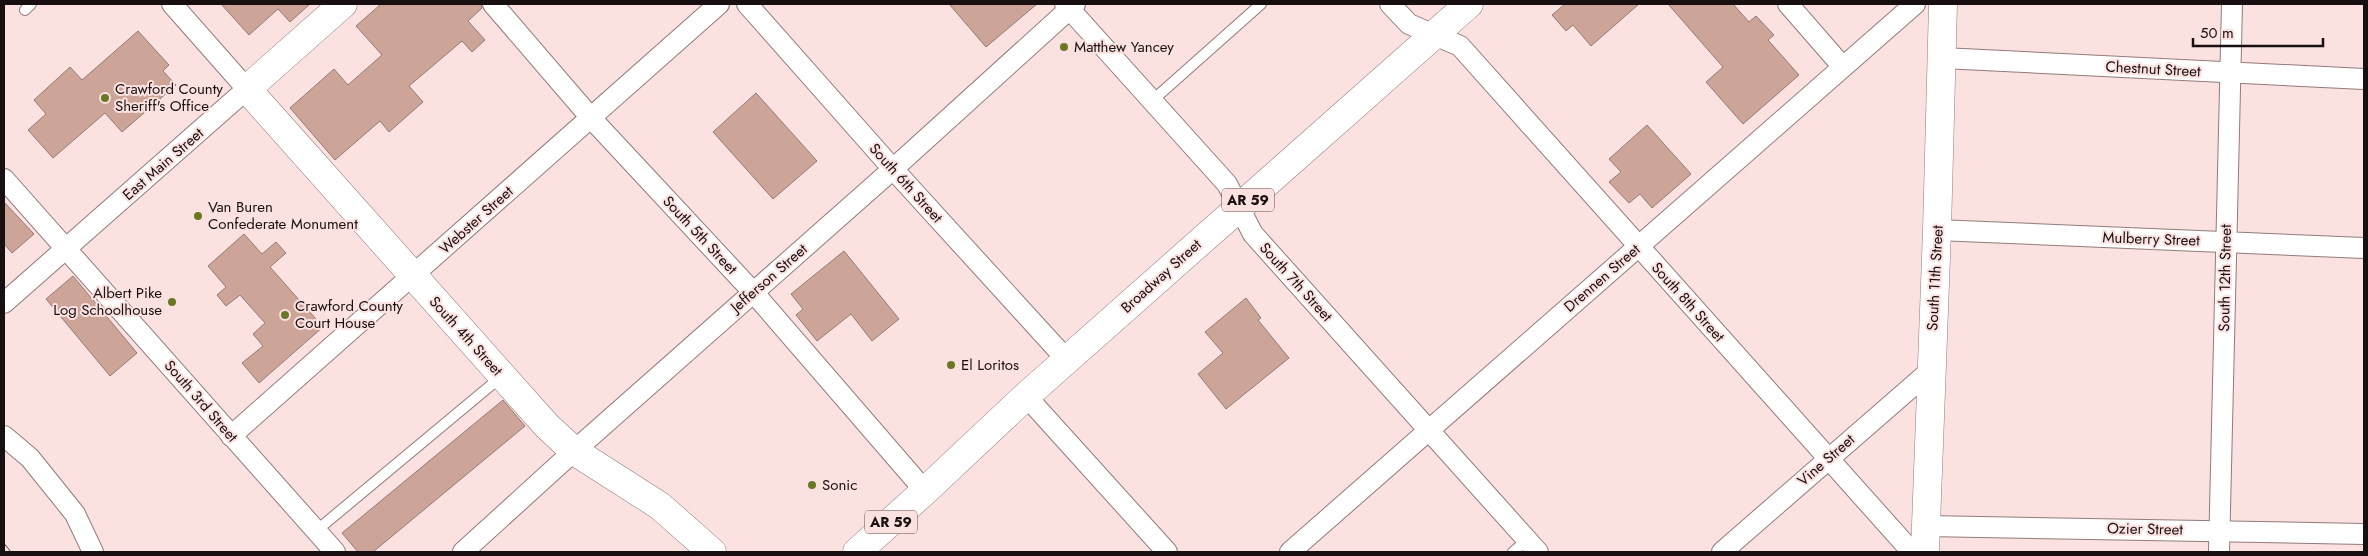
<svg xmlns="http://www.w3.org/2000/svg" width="2368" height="556" font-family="Jost,sans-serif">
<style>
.building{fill:#cda598;stroke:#927c75}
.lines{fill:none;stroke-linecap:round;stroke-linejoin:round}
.lane-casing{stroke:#927b7a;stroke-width:12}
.street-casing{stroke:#927b7a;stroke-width:22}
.secondary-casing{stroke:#927b7a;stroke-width:29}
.primary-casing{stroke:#927b7a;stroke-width:29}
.lane{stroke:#fff;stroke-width:10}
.street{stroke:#fff;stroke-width:20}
.secondary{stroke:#fff;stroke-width:28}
.primary{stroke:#fff;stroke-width:28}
.rail-casing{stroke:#534646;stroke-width:5.5}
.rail{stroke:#fbe1e0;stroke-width:4;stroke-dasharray:11;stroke-linecap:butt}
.poi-dot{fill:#6a7825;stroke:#fbe1e0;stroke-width:2}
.labels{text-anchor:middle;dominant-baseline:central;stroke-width:4;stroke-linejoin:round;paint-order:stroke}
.shield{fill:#fbe1e0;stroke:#5c4f4e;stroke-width:1}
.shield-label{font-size:14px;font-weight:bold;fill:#181010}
.poi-label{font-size:15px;fill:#181010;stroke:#fbe1e0;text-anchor:start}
.street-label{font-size:15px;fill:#181010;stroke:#fbe1e0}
</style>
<rect width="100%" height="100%" fill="#fbe1e0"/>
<g class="building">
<path d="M221,4H310L290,22L278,9L249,35Z"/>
<path d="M381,4H481L482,8L468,21L485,40L472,52L462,41L409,86L423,102L389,132L380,121L335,160L290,108L334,69L348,85L382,55L356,26Z"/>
<path d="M949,4H1037L986,47Z"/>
<path d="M1565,4H1639L1591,46L1573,25L1566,31L1552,15Z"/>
<path d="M1668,4H1733L1749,22L1756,16L1774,35L1768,40L1799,75L1743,124L1706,82L1723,67Z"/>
<path d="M138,31L169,65L163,71L176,85L122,132L105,113L53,158L28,130L46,114L34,100L70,67L82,80Z"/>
<path d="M756,93L817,161L773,199L713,132Z"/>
<path d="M1647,125L1691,174L1652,208L1640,194L1629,203L1609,182L1621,172L1609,159Z"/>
<path d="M4,202L34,234L12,253L4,244Z"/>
<path d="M244,234L262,254L276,242L286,253L270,267L323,327L259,383L242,363L263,346L253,334L265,323L240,295L226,306L217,295L226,287L208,266Z"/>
<path d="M844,251L899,319L872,341L851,314L817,341L796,315L803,309L791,294Z"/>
<path d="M73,276L137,353L110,376L46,299Z"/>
<path d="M1246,298L1261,318L1258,320L1289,358L1226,409L1198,374L1223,353L1205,332Z"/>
<path d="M503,400L525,426L373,552H358L342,533Z"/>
</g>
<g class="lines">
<defs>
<g id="lane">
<path d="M25,10L31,4"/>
<path d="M1153,100L1261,4"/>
<path d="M316,531L502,376"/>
<path d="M1513,552L1527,540"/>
</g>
<g id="street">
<path d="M493,4L591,118L753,292L925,491"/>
<path d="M747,4L893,169L1067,360"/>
<path d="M1065,4L1227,184L1253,234L1538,552"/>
<path d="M1390,4L1409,24L1460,46L1912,552"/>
<path d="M1788,4L1842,66"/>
<path d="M1942,58L2364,79"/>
<path d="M4,179L335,552"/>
<path d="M1937,230L2364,248"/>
<path d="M4,303L247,89L172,4"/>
<path d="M1026,396L1167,552"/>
<path d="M4,436L30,458L75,514L93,552"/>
<path d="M231,436L719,4"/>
<path d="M1926,526L2364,534"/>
<path d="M463,552L574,451L893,169L1075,4"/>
<path d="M1290,552L1915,4"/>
<path d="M1722,552L1931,370"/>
<path d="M2219,552L2232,4"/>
</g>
<g id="secondary">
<path d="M343,4L247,89L547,426L574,451L660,506L712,552"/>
<path d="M1925,552L1937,230L1943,4"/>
</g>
<path id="primary" d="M857,552L925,491L1026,396L1469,4"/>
</defs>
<use href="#lane" class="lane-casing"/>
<use href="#street" class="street-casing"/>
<use href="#secondary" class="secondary-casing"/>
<use href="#primary" class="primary-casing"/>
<use href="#lane" class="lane"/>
<use href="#street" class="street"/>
<use href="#secondary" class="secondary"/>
<use href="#primary" class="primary"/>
<defs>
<path id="rail" d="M4,547L8,552"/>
</defs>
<use href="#rail" class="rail-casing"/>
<use href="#rail" class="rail"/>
</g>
<g class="poi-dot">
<circle cx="1064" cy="47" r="5"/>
<circle cx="105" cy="98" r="5"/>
<circle cx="198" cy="216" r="5"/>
<circle cx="172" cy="302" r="5"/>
<circle cx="285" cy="315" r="5"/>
<circle cx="951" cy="365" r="5"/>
<circle cx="812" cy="485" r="5"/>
</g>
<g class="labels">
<g class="shield">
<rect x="1222" y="188.5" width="52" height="23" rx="4"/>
<rect x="865" y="510.5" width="52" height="23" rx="4"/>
</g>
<g class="shield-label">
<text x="1248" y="200">AR 59</text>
<text x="891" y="522">AR 59</text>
</g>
<g class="poi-label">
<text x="1074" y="47">Matthew Yancey</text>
<text x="115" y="89">Crawford County<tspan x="115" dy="17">Sheriff's Office</tspan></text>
<text x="208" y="207">Van Buren<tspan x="208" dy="17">Confederate Monument</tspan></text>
<text x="162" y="293" text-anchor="end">Albert Pike<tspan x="162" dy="17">Log Schoolhouse</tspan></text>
<text x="295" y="306">Crawford County<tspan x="295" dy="17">Court House</tspan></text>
<text x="961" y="365">El Loritos</text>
<text x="822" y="485">Sonic</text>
</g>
<g class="street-label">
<text transform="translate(2153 69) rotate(3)">Chestnut Street</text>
<text transform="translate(163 164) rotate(-41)">East Main Street</text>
<text transform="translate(906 183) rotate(48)">South 6th Street</text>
<text transform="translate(476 220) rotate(-42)">Webster Street</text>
<text transform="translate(700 235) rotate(47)">South 5th Street</text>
<text transform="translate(2151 239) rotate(2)">Mulberry Street</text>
<text transform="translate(1161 276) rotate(-42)">Broadway Street</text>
<text transform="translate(769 278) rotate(-41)">Jefferson Street</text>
<text transform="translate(1602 278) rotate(-41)">Drennen Street</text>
<text transform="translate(1935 278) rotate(-87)">South 11th Street</text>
<text transform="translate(2225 278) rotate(-89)">South 12th Street</text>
<text transform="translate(1296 282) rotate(48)">South 7th Street</text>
<text transform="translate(1688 302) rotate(48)">South 8th Street</text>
<text transform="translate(466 336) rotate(48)">South 4th Street</text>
<text transform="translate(201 401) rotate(49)">South 3rd Street</text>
<text transform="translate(1826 460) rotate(-41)">Vine Street</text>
<text transform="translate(2145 529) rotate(1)">Ozier Street</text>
</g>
</g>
<rect width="2368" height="556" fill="none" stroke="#181010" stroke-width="10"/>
<path d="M2193 38v8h130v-8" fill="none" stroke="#181010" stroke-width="2.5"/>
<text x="2200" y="38" font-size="15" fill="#181010" stroke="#fbe1e0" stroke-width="4" paint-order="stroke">50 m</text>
</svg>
